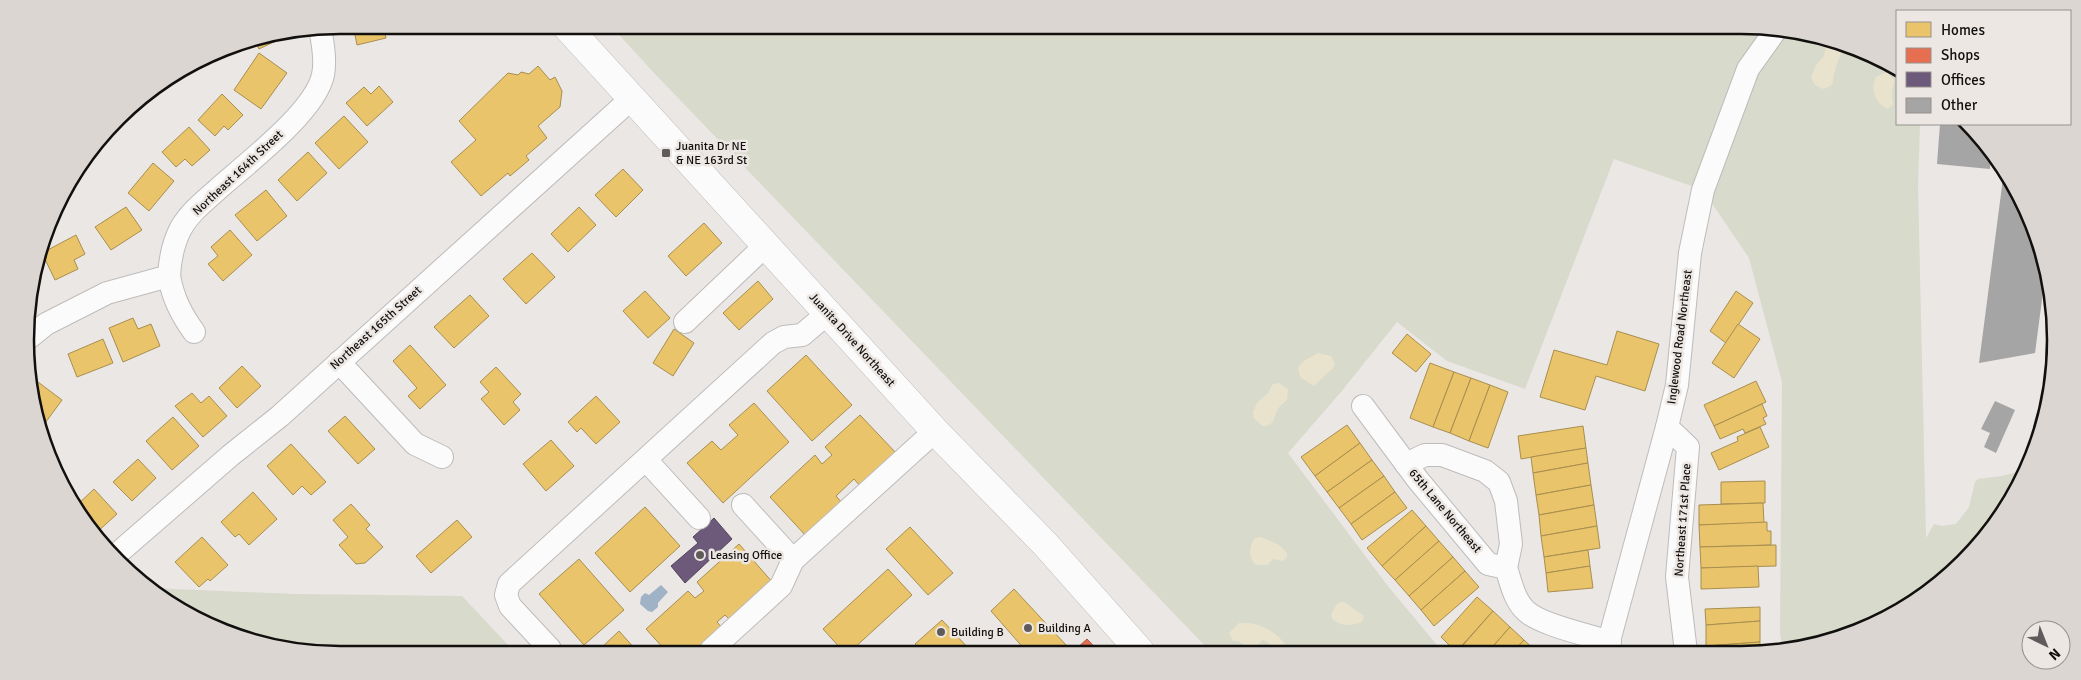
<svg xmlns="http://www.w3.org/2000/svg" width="2081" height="680" font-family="Signika,sans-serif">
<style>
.green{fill:#d8dacb}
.sand{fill:#e9e3cd}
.water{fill:#9fb2c6}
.homes{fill:#e9c46a;stroke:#a88e4f}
.shops{fill:#e76f51;stroke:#a7523d}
.offices{fill:#6d597a;stroke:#52435a}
.building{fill:#a6a5a5}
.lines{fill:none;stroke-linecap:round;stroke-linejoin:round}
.minor-casing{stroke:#bebcbb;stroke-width:24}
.major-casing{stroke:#bebcbb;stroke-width:29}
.minor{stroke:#fcfbfb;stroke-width:22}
.major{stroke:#fcfbfb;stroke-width:28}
.poi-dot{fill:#5e5b5a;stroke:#ece7e3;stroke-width:2}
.labels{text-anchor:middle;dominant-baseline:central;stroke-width:5;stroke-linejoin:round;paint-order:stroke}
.poi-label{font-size:12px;fill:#12100f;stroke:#ece7e3;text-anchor:start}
.street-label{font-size:12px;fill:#12100f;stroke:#ece7e3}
.rim{fill:none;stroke:#12100f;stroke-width:2.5}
</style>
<rect width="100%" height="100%" fill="#eae7e5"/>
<g class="green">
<path d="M611,26L1803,31L1897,70V124H1920L1918,185L1926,538L1934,524L1942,526L1956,524L1969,507L1975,482L1978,479L2002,476L2024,470L2014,497L1949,577L1880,623L1783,652L1780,633L1782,382L1749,258L1703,190L1614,159L1525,389L1447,361L1397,322L1341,392L1288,453L1387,585L1442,651H1210L656,75Z"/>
<path d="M151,588L295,594L462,596L512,649H278L165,602Z"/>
</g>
<g class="sand">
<path d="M1827,41L1844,49C1839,56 1837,64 1835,71C1831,81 1837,85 1823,89L1815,85L1811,77L1816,65L1824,56Z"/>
<path d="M1884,73H1888L1894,80C1894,85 1892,88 1892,92C1891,101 1897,105 1887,109C1875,102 1870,89 1876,77Z"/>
<path d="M1318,353L1331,356L1335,363L1333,368L1314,386L1300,377L1298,367L1304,361Z"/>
<path d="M1279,383L1288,389L1287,400C1284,403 1280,405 1278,409C1273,418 1275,426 1262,426L1254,418L1253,412L1257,403L1268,393L1273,384Z"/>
<path d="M1261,537L1279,545L1287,553V557L1283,561L1273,559L1268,565H1256C1248,558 1249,545 1255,538Z"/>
<path d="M1341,602L1346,603L1364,616L1362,622C1350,626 1343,627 1332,619L1331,614L1337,604Z"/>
<path d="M1239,623C1258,621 1282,633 1288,651H1271L1272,648L1268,642L1262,640L1258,645L1262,651H1250L1239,641H1233L1229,633Z"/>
</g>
<path class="water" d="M661,585L668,592L658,603V607L652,612L648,611L640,604L641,597L645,593L649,595Z"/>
<g class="homes">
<path d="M353,25H383L386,38L357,45Z"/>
<path d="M279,37L280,39L259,49L256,42Z"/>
<path d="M259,53L287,73L261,109L234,90Z"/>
<path d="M538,66L550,80L555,77L562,91L560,107L538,126L547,138L526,156L529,160L510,176L508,173L481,196L451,162L476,140L459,121L508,73L518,75L521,72L529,74Z"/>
<path d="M379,86L393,102L367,126L346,103L364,87L371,94Z"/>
<path d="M222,94L243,115L228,130L224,126L215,136L198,120Z"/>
<path d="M146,95L123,117L122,116L132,103Z"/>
<path d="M344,116L368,142L339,169L315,143Z"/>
<path d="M189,127L210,150L192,166L185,159L176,167L162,152Z"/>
<path d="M308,152L327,173L297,201L278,180Z"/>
<path d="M153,163L174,181L149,211L128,193Z"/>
<path d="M623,169L643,190L616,217L595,195Z"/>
<path d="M266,190L287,216L257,241L235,215Z"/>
<path d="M126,207L142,230L111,250L95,227Z"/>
<path d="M579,207L596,225L568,252L551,234Z"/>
<path d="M704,223L722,243L686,276L668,256Z"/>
<path d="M230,230L252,255L223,281L208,264L218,256L211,247Z"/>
<path d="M76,235L85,254L74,260L78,269L55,280L42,253Z"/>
<path d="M532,253L555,277L526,304L503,279Z"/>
<path d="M758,281L773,299L739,330L723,313Z"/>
<path d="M645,291L670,318L648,338L623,311Z"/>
<path d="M1736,291L1753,303L1726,343L1710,331Z"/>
<path d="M470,295L489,316L454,348L434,327Z"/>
<path d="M133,318L138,329L151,324L160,346L123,362L109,328Z"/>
<path d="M1738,324L1760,339L1734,378L1712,363Z"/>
<path d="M674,329L694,343L673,376L653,363Z"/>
<path d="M1617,331L1659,344L1645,391L1596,376L1585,410L1540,397L1554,350L1607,365Z"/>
<path d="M1407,334L1431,354L1416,372L1392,353Z"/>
<path d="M103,339L113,363L77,377L68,354Z"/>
<path d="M410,345L446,385L420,409L408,396L417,388L393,361Z"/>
<path d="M806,355L852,405L812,441L767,391Z"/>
<path d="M1430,363L1454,372L1433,427L1410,418Z"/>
<path d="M242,366L261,386L237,408L219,388Z"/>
<path d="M496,367L521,394L513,402L520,410L504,425L481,399L489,392L480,382Z"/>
<path d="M1454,372L1471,378L1450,433L1433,427Z"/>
<path d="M1471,378L1490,385L1469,441L1450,433Z"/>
<path d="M1756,381L1766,402L1714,426L1704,405Z"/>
<path d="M38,382L62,400L40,430L36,421L34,389Z"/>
<path d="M1490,385L1508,392L1488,448L1469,441Z"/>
<path d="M192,393L201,403L209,396L227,416L203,437L175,406Z"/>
<path d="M596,396L620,422L596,444L581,428L577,432L568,422Z"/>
<path d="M754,403L789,442L723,503L687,463L712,441L721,450L738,435L729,425Z"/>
<path d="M1762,404L1767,416L1763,418L1766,424L1745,433L1743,429L1720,439L1714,426Z"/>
<path d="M860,415L897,454L861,487L854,479L836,496L843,504L807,537L770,497L815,455L822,464L832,455L825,447Z"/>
<path d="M345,416L375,449L358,464L328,431Z"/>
<path d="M173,417L199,446L172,470L146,441Z"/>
<path d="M1347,425L1360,443L1315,476L1301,457Z"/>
<path d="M1583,426L1586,448L1521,459L1518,436Z"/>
<path d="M1760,427L1769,447L1719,470L1711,453L1738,441L1737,437Z"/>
<path d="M551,440L574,466L546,491L523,464Z"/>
<path d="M1360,443L1372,460L1327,492L1315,476Z"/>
<path d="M291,444L326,482L311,495L302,486L293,495L267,466Z"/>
<path d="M1586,448L1588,463L1533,473L1531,457Z"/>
<path d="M138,459L156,478L132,501L113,482Z"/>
<path d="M1372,460L1384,476L1339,508L1327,492Z"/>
<path d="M1588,463L1591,485L1536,495L1533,473Z"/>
<path d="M1384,476L1395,492L1351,524L1339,508Z"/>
<path d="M1765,481V503L1721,504V482Z"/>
<path d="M1591,485L1594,505L1539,515L1536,495Z"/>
<path d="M94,489L117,514L96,533L78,515L75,507Z"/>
<path d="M253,492L277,519L249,545L239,534L235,537L221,522Z"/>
<path d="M1395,492L1407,508L1362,540L1351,524Z"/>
<path d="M1763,503L1764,523L1699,525V505Z"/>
<path d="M351,504L370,525L366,529L383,547L365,563L356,564L339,545L348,537L333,520Z"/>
<path d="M1594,505L1597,526L1541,536L1539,515Z"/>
<path d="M645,507L680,546L630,592L595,553Z"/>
<path d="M1412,510L1426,526L1382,566L1367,548Z"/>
<path d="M457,520L472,537L431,573L416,556Z"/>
<path d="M1767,522V531H1771V545L1700,547L1699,525Z"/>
<path d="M1426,526L1439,541L1395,580L1382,566Z"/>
<path d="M1597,526L1600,548L1544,557L1541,536Z"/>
<path d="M910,527L953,573L928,595L886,549Z"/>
<path d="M202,537L228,565L210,581L208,579L199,587L175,562Z"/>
<path d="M1439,541L1453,557L1409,596L1395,580Z"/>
<path d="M739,544L774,584L732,622L725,615L717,622L724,630L702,650H665L646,629L688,591L695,598L704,591L697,582Z"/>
<path d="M1776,545V566L1701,568L1700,547Z"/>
<path d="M1588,550L1590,566L1546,573L1544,557Z"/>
<path d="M1453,557L1465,571L1421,610L1409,596Z"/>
<path d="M579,559L624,610L584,645L539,594Z"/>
<path d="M1590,566L1593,588L1548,592L1546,573Z"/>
<path d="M1758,566L1759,587L1701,589V568Z"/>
<path d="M888,569L912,595L852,650H842L823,629Z"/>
<path d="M1465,571L1479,587L1434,626L1421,610Z"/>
<path d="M1014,589L1066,645L1060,651H1026L991,611Z"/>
<path d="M1477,597L1493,611L1456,652L1441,637Z"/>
<path d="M1760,607V621L1706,625L1705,609Z"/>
<path d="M1493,611L1510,627L1488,652H1457Z"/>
<path d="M942,620L970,650H921L915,644Z"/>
<path d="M1760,621V642L1706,646V625Z"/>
<path d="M1510,627L1524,640L1513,652H1488Z"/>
<path d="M619,631L636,650H599Z"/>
<path d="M1524,640L1537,652H1513Z"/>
<path d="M1760,642V652H1706V646Z"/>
<path d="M1673,648L1674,652H1653Z"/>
</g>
<path class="shops" d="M1087,639L1098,651H1074Z"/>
<path class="offices" d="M714,518L732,539L685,583L671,566L698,543L693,537Z"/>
<g class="building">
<path d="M1940,124H1962L1991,153L1990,169L1937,164Z"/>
<path d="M2006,171L2046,269L2035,353L1979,363L2002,186V172Z"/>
<path d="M1995,401L2015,410L1996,453L1984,447L1990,433L1981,429Z"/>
</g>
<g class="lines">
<defs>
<g id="minor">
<path d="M169,276C173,298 181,314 194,332"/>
<path d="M685,322L766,245"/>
<path d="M30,337L46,324L107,293L169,276C170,259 173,243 181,228C190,212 205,201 218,189C247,163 315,112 323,75C326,60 323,43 320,29"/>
<path d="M339,362L415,444L442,457"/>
<path d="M1363,406L1418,480L1488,564L1506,568C1511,582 1514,600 1526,611C1541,625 1589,635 1610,642"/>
<path d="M1667,427L1688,447L1677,577L1686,652"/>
<path d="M646,460L699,518"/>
<path d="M1406,464L1425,455H1442L1485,471L1499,482L1506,501L1511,544L1506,568"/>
<path d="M743,505L793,560"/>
<path d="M117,554L231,455L280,416L632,98"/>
<path d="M550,649L510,606L506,595L509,584L773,343L784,337L802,335L828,313"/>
<path d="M711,650L781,586L793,560L935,431"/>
<path d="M1606,652L1667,427L1677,385L1690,253L1703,190L1748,69L1775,31"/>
</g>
<path id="major" d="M566,26L935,431L1046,545L1140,651"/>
</defs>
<use href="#minor" class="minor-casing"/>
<use href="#major" class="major-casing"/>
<use href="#minor" class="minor"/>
<use href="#major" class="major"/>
</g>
<g class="poi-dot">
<rect x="661" y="148" width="10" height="10" rx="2.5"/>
<circle cx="700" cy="555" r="5"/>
<circle cx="1028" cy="628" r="5"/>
<circle cx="941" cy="632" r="5"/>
</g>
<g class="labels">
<g class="poi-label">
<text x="676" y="146">Juanita Dr NE<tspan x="676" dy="14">&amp; NE 163rd St</tspan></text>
<text x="710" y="555">Leasing Office</text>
<text x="1038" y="628">Building A</text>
<text x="951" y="632">Building B</text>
</g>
<g class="street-label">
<text transform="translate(238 173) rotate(-43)">Northeast 164th Street</text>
<text transform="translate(376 328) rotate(-42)">Northeast 165th Street</text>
<text transform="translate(1680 337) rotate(-83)">Inglewood Road Northeast</text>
<text transform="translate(852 340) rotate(48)">Juanita Drive Northeast</text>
<text transform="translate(1445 511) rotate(50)">65th Lane Northeast</text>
<text transform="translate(1683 520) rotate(-86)">Northeast 171st Place</text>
</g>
</g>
<path d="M0 0H2081V680H0ZM340 34H1741A306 306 0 0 1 2047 340V340A306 306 0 0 1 1741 646H340A306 306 0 0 1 34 340V340A306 306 0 0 1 340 34Z" fill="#dbd6d2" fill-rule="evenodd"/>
<path class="rim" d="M340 34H1741A306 306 0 0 1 2047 340V340A306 306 0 0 1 1741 646H340A306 306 0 0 1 34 340V340A306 306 0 0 1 340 34Z"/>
<rect x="1896" y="10" width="175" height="115" fill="#ece7e3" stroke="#95918e"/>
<rect x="1906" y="22" width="25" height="15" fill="#e9c46a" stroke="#95918e"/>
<text x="1941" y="35" font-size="15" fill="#12100f">Homes</text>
<rect x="1906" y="48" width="25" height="15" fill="#e76f51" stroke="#95918e"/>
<text x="1941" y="60" font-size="15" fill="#12100f">Shops</text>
<rect x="1906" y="72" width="25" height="15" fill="#6d597a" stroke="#95918e"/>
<text x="1941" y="85" font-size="15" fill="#12100f">Offices</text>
<rect x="1906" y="98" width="25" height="15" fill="#a6a5a5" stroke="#95918e"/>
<text x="1941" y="110" font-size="15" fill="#12100f">Other</text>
<g transform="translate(2046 645) rotate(137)"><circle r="24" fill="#ece7e3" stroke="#95918e"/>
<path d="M0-4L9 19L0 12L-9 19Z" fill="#5e5b5a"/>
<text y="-8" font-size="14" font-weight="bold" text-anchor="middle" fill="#12100f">N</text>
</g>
</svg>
